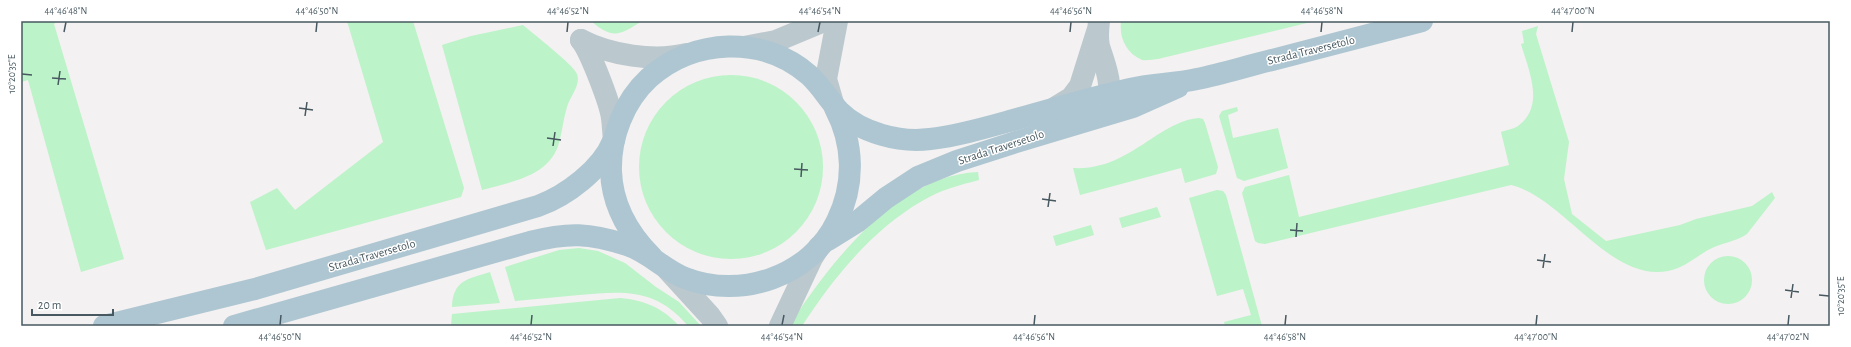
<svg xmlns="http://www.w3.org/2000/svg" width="1851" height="347" font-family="'Alegreya Sans',sans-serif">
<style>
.green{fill:#bcf3c8}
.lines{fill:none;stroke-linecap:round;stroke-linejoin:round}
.minor{stroke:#bbc8ce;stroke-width:22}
.major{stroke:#aec6d1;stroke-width:22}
.ticks{fill:none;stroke:#475860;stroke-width:1.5}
.labels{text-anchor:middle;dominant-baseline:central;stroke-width:3;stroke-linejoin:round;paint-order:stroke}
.street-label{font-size:12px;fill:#475860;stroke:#fff}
.neatline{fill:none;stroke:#475860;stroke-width:1.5}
.ticks-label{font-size:10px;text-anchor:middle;fill:#475860}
</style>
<rect width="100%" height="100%" fill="#f3f1f1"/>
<g class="green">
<path d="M21,21H57L54,24L124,259L81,272L28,80L21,82Z"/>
<path d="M347,21H413L464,188L461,197L266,250L250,202L277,188L295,210L383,142Z"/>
<path d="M591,21H642C620,35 613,40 591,21Z"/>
<path d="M1121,21H1315L1158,59C1154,59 1147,61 1142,60C1126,53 1119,38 1121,21Z"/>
<path d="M523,25C532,33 574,65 577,74C581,86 570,96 567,107C563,120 562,134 558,146C547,177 510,182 482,190L442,45L471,36Z"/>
<path d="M1538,26L1536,34L1539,44L1569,142L1564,179L1572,214L1606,241L1680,225L1696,219L1752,206L1772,192L1775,198L1747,234C1735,242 1720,243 1708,250C1694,258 1684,268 1668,271C1609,282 1564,198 1511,185L1265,244L1258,243L1255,241L1242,193L1245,187L1289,175L1299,217L1509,165L1501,132C1506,130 1514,129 1518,126C1546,106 1528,69 1521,44L1524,43L1522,31Z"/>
<circle cx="731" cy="167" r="92"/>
<path d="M1237,107L1238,111L1228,115L1233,138L1278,128L1288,168L1244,181L1237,178L1219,116L1222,111Z"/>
<path d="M1199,118L1203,119L1205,123L1218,167L1216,174L1185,183L1181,168L1080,195L1073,168C1106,170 1130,153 1157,135C1171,127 1183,119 1199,118Z"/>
<path d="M978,172L979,180C960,185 940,190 922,201C872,230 833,278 802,326H789C829,264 897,175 978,172Z"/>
<path d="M1217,190L1223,191L1226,195L1262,326H1225L1224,322L1251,315L1243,289L1217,296L1189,198Z"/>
<path d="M1157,207L1161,217L1122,228L1119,218Z"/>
<path d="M1091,225L1094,235L1056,246L1053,236Z"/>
<path d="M579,248L598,251L625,263L656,287L679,302L701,326H688C656,288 624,291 579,295C558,297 536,299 515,301L505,267L559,250Z"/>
<circle cx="1728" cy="280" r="24"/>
<path d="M490,272L500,303L452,307C453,280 468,279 490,272Z"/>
<path d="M620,298C644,300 663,308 679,326H451L452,314Z"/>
</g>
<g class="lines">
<g class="minor">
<path d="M1099,21C1098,30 1097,38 1099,46C1105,67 1117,90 1102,111"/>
<path d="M581,40C610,55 654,62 687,54"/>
<path d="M581,40C590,51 610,103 612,118C613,125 613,132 614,140"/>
<path d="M744,47L776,41L824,21"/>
<path d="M833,103L826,79L837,21"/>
<path d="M1053,109L1071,98L1080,86L1097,32"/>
<path d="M667,269L710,316L717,326"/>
<path d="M780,326L812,258L819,247"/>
</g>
<g class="major">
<path d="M828,240L857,222L886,198L918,177L957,161L1016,142L1133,107L1178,87"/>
<path d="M652,257C628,233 612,205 611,171C610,137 624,101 649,78C694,38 763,35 809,75C821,86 829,100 839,111C861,133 900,143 930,139C956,136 981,129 1006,122C1047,111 1089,98 1130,89C1152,84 1175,84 1197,79C1222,74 1247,66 1272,60C1322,47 1372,34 1422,21"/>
<path d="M104,326L255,289L538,206C566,196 602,169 613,141"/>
<path d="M234,326L530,242C569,232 589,233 627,245C649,252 664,270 685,278C741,300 811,276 837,221C855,184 854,144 835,108"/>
</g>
</g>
<path class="ticks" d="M64,32L66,22M316,32L317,22M567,32L568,22M818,32L820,22M1070,32L1071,22M1321,32L1322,22M1572,32L1573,22M22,74L32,75M52,78L66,79M58,85L60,71M299,108L313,110M305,116L307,102M547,138L561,140M553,146L555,132M794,169L808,170M801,177L802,163M1042,199L1056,201M1048,207L1050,193M1290,230L1303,231M1296,237L1297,223M1537,260L1551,262M1543,268L1545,254M1785,290L1799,292M1819,295L1829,296M1791,298L1793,284M280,325L281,315M531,325L532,315M782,325L784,315M1034,325L1035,315M1285,325L1286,315M1536,325L1537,315M1788,325L1789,315"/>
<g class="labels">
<g class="street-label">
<text transform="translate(1311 50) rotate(-14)">Strada Traversetolo</text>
<text transform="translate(1001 147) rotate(-18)">Strada Traversetolo</text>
<text transform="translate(372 255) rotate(-16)">Strada Traversetolo</text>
</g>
</g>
<rect width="1851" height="347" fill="none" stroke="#ffffff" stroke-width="44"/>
<path d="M32 309v6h81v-6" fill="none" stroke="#475860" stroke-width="2"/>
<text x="38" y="309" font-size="12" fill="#475860" stroke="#ffffff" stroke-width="3" paint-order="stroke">20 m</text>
<rect x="22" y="22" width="1807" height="303" class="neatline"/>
<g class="ticks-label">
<text x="66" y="14">44°46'48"N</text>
<text x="317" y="14">44°46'50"N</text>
<text x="568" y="14">44°46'52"N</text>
<text x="820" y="14">44°46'54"N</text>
<text x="1071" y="14">44°46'56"N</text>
<text x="1322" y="14">44°46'58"N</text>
<text x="1573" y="14">44°47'00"N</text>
<text transform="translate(11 74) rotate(-90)" y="4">10°20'35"E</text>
<text transform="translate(1840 296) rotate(-90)" y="4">10°20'35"E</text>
<text x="280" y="340">44°46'50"N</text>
<text x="531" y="340">44°46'52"N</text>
<text x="782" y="340">44°46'54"N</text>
<text x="1034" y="340">44°46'56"N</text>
<text x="1285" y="340">44°46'58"N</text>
<text x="1536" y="340">44°47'00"N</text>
<text x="1788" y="340">44°47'02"N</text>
</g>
</svg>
